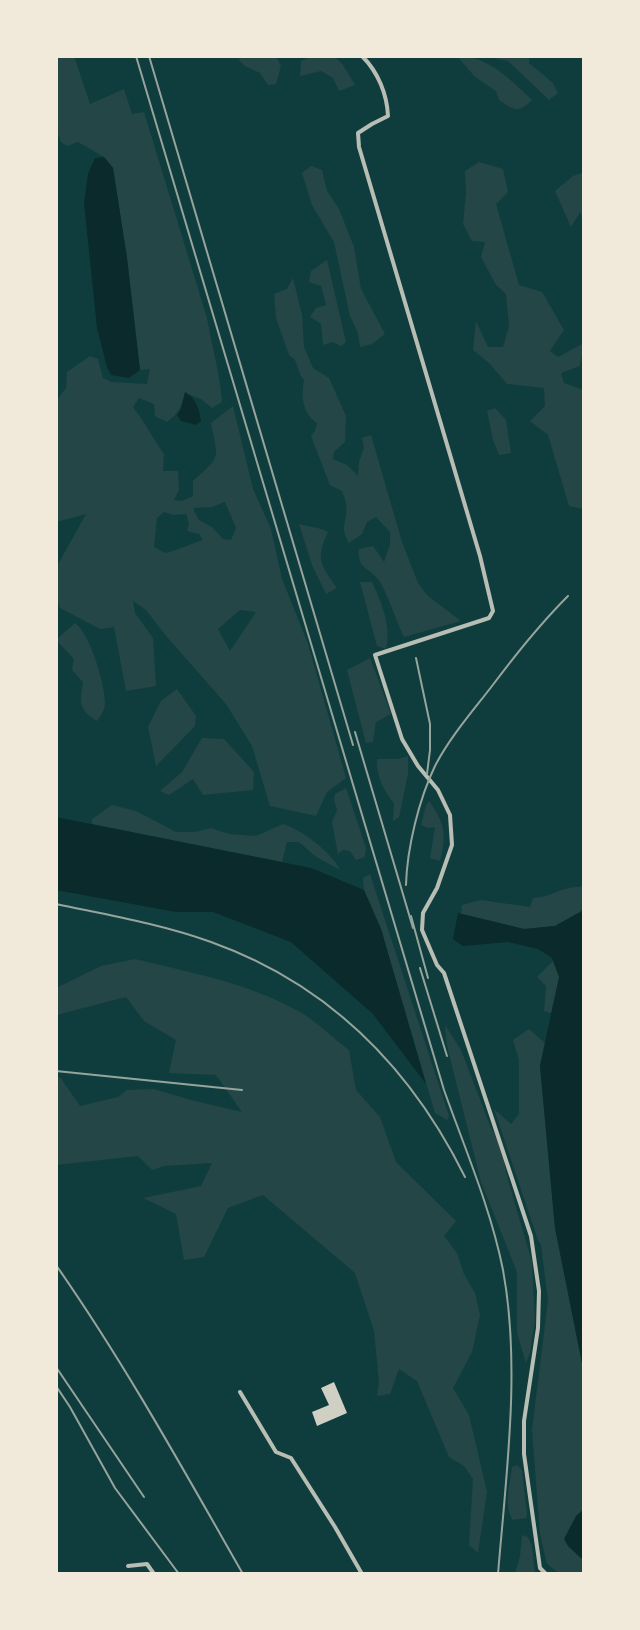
<svg xmlns="http://www.w3.org/2000/svg" width="640" height="1630" font-family="'Times New Roman',serif">
<style>
.green{fill:#244646;fill-rule:evenodd}
.water{fill:#0a2a2b}
.building{fill:#cfcfc3}
.lines{fill:none;stroke-linecap:round;stroke-linejoin:round}
.minor{stroke:#b8beb3;stroke-width:4}
.rail{stroke:#97a49c;stroke-width:2}
</style>
<rect width="100%" height="100%" fill="#0f3d3e"/>
<g class="green">
<path d="M56,56H74L90,104L124,89L132,114L144,112L207,318C212,346 220,374 222,402L212,408L201,399L185,393C181,407 179,413 167,422L155,416L154,404L139,398L133,407C145,422 153,439 164,454L163,471H178L179,490L174,500L182,501L193,496V481C222,455 218,460 211,423L233,406L253,489L271,529L282,579L308,644L346,778L327,792L316,816L270,806L252,746L226,704L167,637L146,610L133,601L135,613L153,638L156,686L126,691L114,627L100,629L60,608L56,596V568L86,514L56,522V405L58,398L66,388L67,372L90,356L98,359L103,378L111,382L147,384L150,369L140,370L127,258L113,168L104,157L78,142L67,146L61,142L56,130ZM225,502L236,528L231,540L223,539L212,527L199,520L194,511V508L212,507ZM164,512L173,515L186,514L189,523L187,531L199,534L203,540C190,544 179,550 165,553L154,547L157,518ZM240,610L256,612L230,651L218,629Z"/>
<path d="M241,56H276L281,66L276,84L268,85L260,73L245,66L239,60Z"/>
<path d="M312,56H334L343,65L355,85L339,91L333,78L321,71L300,76L301,61Z"/>
<path d="M459,56C488,56 512,81 532,100C518,114 514,110 499,100L496,91L474,76L458,57Z"/>
<path d="M484,56H529V63L553,83L558,93L549,100L508,61Z"/>
<path d="M479,162L503,169L508,192L496,204L519,285L542,292L564,330L550,351L558,357L584,343L580,366L561,373L564,383L584,390V509L569,506L548,435L530,421L545,406L544,388L507,384L489,363L473,350L476,321L488,347H503L509,326L506,294L496,285L481,257L485,242L472,241L463,224L466,193L465,171Z"/>
<path d="M311,166L322,170L327,191L339,209L354,247L361,289L385,334L372,344L360,347L358,333L350,316L334,242L312,205L302,173Z"/>
<path d="M584,172V222L580,212L571,227L555,191L573,176Z"/>
<path d="M327,260L346,342L341,346L333,342L323,345L321,324L310,317L316,308L326,305L321,286L309,282L311,271Z"/>
<path d="M293,278L302,315L304,347L313,368L329,378L346,416L345,442L334,452L333,459L347,465L358,476L359,462L364,448L362,438L371,435L402,542L418,583L428,596L461,621L404,637C398,625 385,587 378,579C369,567 357,569 359,549L373,546L384,562L390,545V532L376,517L367,522L362,534L349,543C338,525 349,520 346,504C346,500 343,496 342,491L330,485L311,436L315,431L317,423C302,413 301,396 304,380L301,376L295,360L289,355L276,318L274,294L287,289Z"/>
<path d="M495,408L506,420L511,453L499,455L493,440L487,411Z"/>
<path d="M299,524C309,527 319,527 328,532C315,558 321,566 337,588L326,594L312,565Z"/>
<path d="M360,582H372C381,602 392,626 386,649L377,646Z"/>
<path d="M75,623C90,634 105,684 105,703C105,710 101,715 97,721C78,710 80,701 83,682L72,670L74,659L56,640Z"/>
<path d="M370,658L391,714L376,722L373,742L366,743L347,670Z"/>
<path d="M177,689L196,716L195,726L156,766L148,727L161,701Z"/>
<path d="M202,738L224,739L254,772L253,790L203,795L193,779L169,795L160,791L182,772Z"/>
<path d="M408,756V774L399,817L393,821L394,803C384,792 376,775 377,759H398Z"/>
<path d="M346,788L366,848L365,857L356,860L350,851L343,850L338,854L332,822L337,810L334,800L335,794Z"/>
<path d="M429,801C445,823 447,835 440,861L430,858L435,827L428,828L421,825L426,805Z"/>
<path d="M112,805L136,811L176,832H195L211,828L229,834L256,836L283,824C301,829 332,853 340,870L315,856L299,842H287L282,862L92,824V819Z"/>
<path d="M370,874L449,1116L447,1120L435,1113L381,929L364,890L363,878Z"/>
<path d="M584,883V906L580,912L555,926L524,929L461,914L462,905L481,900L530,907L533,898C551,898 561,886 580,887Z"/>
<path d="M135,959C192,973 249,983 300,1012C317,1022 333,1038 349,1050L356,1090L380,1117L396,1162L456,1221L444,1236L457,1253L464,1274L475,1293L480,1315L472,1352L453,1388L469,1415L487,1492L478,1553L469,1545L473,1479L464,1466L449,1457L417,1381L399,1369L390,1394L377,1396L379,1382L374,1331L355,1273L263,1195L228,1208L204,1257L184,1260L176,1214L143,1198L201,1186L212,1163L164,1166L152,1170L138,1156L56,1165V1077H60L80,1106L118,1097L127,1090L154,1089L191,1100L242,1112L216,1075L169,1073L176,1040L144,1021L126,997L56,1015V988L101,966Z"/>
<path d="M553,961L560,978L551,1013L544,1011L546,986L537,977Z"/>
<path d="M445,1025L461,1050L491,1128L500,1142L508,1180L532,1262L535,1321L530,1353L526,1363L517,1333V1272L481,1182L447,1046Z"/>
<path d="M529,1029L545,1043L540,1066L555,1228L584,1373V1509L576,1516L584,1559V1574H560L547,1564L540,1534L532,1430L548,1300L541,1245L538,1240L494,1109L511,1124L519,1114V1060L513,1040Z"/>
<path d="M517,1465L522,1470L527,1514L526,1518L513,1520C503,1507 510,1483 512,1467Z"/>
<path d="M522,1535L528,1537L532,1546L535,1574H515L520,1556Z"/>
</g>
<g class="water">
<path d="M104,157L113,168L127,258L140,370L129,378L111,375L107,367L97,328L84,203L88,174L95,158Z"/>
<path d="M185,392C197,399 199,409 201,421L196,425L181,421L177,415L181,409Z"/>
<path d="M56,817L311,868L364,890L381,929L426,1084L373,1014L291,942L213,912H176L56,890Z"/>
<path d="M584,908V1373L555,1228L540,1066L559,977L552,958L538,949L508,942L463,946L453,939L458,913L524,929L555,926L582,911Z"/>
<path d="M584,1509V1559L583,1560L568,1546L564,1539L576,1516Z"/>
</g>
<path class="building" d="M334,1382L347,1413L317,1426L312,1412L329,1405L321,1388Z"/>
<g class="lines">
<g class="minor">
<path d="M362,56C378,72 387,94 388,116L372,124L358,133L359,147L480,556L493,611L489,618L375,655L402,739L418,766L438,790L450,815L452,845L437,888L423,913L422,930L437,965L444,973L531,1236L539,1291L538,1328L524,1421V1454L540,1568L546,1574"/>
<path d="M240,1392L276,1452L291,1458L335,1527L362,1574"/>
<path d="M128,1566L147,1564L154,1574"/>
</g>
<g class="rail">
<path d="M136,56L444,1090C465,1149 491,1209 503,1270C521,1367 506,1476 498,1574"/>
<path d="M149,56L353,745"/>
<path d="M416,658L430,724V750L427,774"/>
<path d="M355,732L413,928"/>
<path d="M406,885C407,848 419,799 435,766C450,737 472,712 492,686C516,654 540,624 568,596"/>
<path d="M56,904C108,915 161,924 211,942C328,984 410,1066 465,1177"/>
<path d="M411,916L428,978"/>
<path d="M420,968L447,1056"/>
<path d="M56,1071L242,1090"/>
<path d="M56,1265C125,1364 183,1469 243,1574"/>
<path d="M56,1367L144,1497"/>
<path d="M56,1386L70,1407L115,1488L179,1574"/>
</g>
</g>
<rect width="640" height="1630" fill="none" stroke="#f1e9da" stroke-width="116"/>
</svg>
